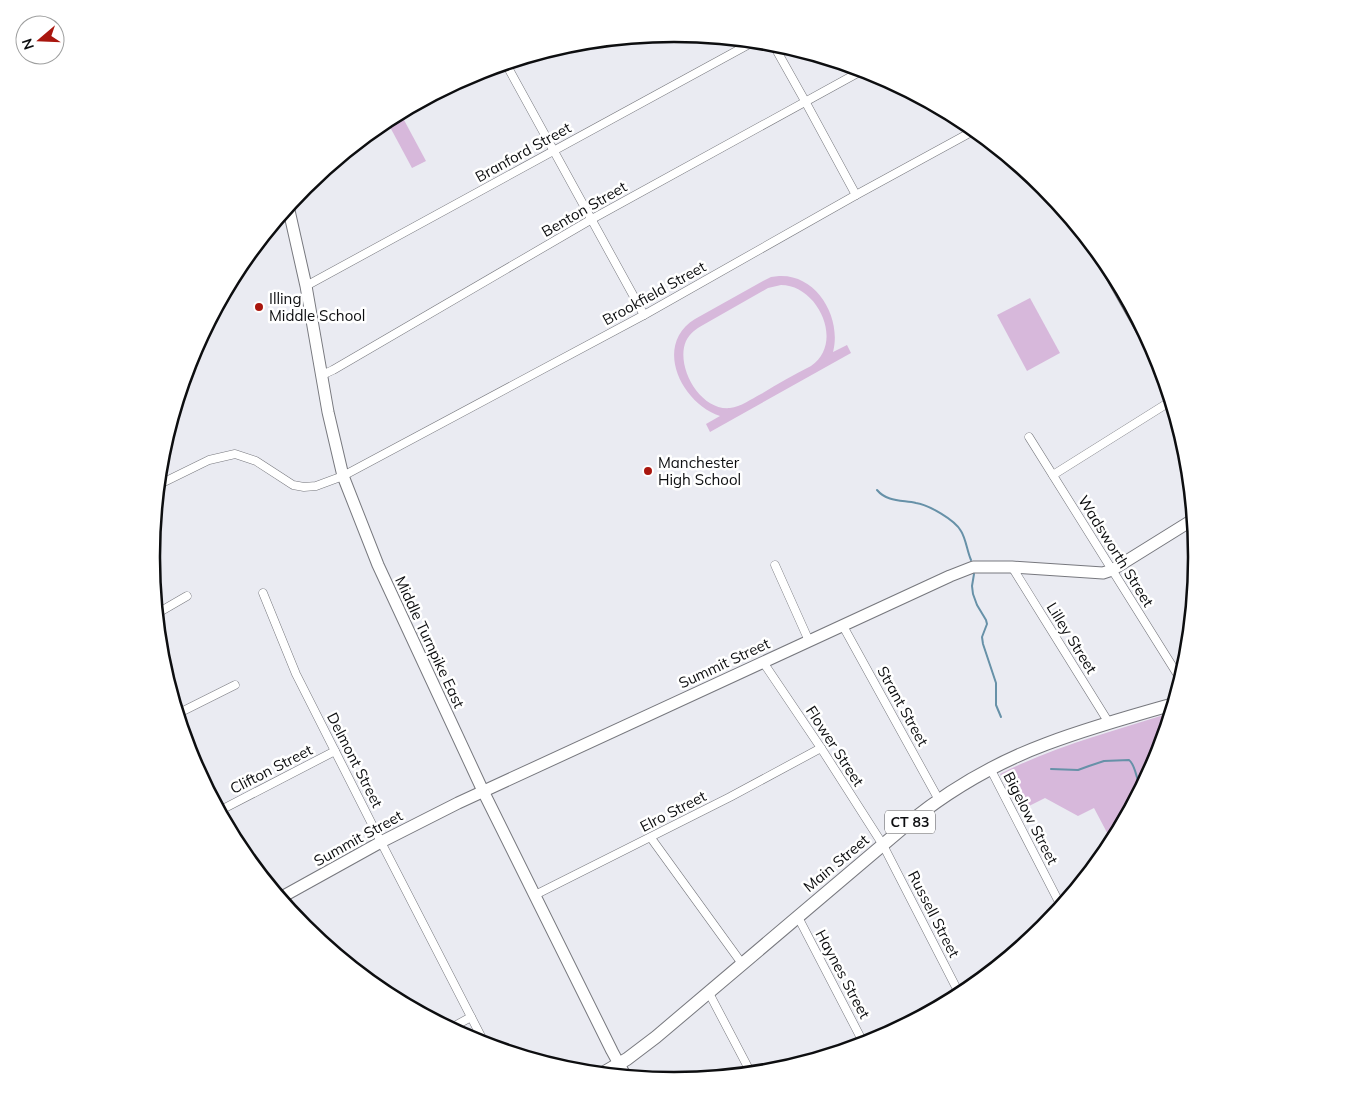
<svg xmlns="http://www.w3.org/2000/svg" width="1348" height="1114" font-family="Mulish,sans-serif">
<style>
.green{fill:#d7b8db;fill-rule:evenodd}
.lines{fill:none;stroke-linecap:round;stroke-linejoin:round}
.stream{stroke:#6791a8;stroke-width:2}
.street-casing{stroke:#77787e;stroke-width:9}
.secondary-casing{stroke:#77787e;stroke-width:13}
.primary-casing{stroke:#77787e;stroke-width:14}
.street{stroke:#fff;stroke-width:8}
.secondary{stroke:#fff;stroke-width:11}
.primary{stroke:#fff;stroke-width:12}
.poi-dot{fill:#a9160e;stroke:#fff;stroke-width:2}
.labels{text-anchor:middle;dominant-baseline:central;stroke-width:5;stroke-linejoin:round;paint-order:stroke}
.shield{fill:#fff;stroke:#565658;stroke-width:1}
.shield-label{font-size:14px;font-weight:bold;fill:#0d0e10}
.street-label{font-size:15px;fill:#0d0e10;stroke:#fff}
.poi-label{font-size:15px;fill:#0d0e10;stroke:#fff;text-anchor:start}
.rim{fill:none;stroke:#0d0e10;stroke-width:2.5}
</style>
<rect width="100%" height="100%" fill="#eaebf2"/>
<g class="green">
<path d="M404,120L426,161L412,168L390,127Z"/>
<path d="M779,276C817,274 842,318 833,352L847,345L851,353L710,432L706,424L720,416C681,403 653,345 695,319L763,281L771,277ZM781,285C818,285 845,343 811,366C794,375 777,384 761,394C751,399 741,407 730,408C700,411 675,366 686,341C690,333 696,329 703,325L768,288Z"/>
<path d="M1030,298L1060,353L1027,371L997,315Z"/>
<path d="M1167,714L1169,720L1157,758L1112,842L1094,808L1078,816L1045,798L1019,811L1000,774C1053,747 1110,732 1167,714Z"/>
</g>
<g class="lines">
<g class="stream">
<path d="M877,490C887,502 902,500 916,503C929,505 955,520 961,531C966,539 967,551 971,560"/>
<path d="M974,574L972,586L973,594L977,605L986,620L987,624L982,637L983,644L996,683V705L1001,717"/>
<path d="M1051,769L1078,770L1089,766L1104,761L1129,760C1136,765 1136,780 1141,788"/>
</g>
<defs>
<g id="street">
<path d="M773,44L805,101L856,195"/>
<path d="M506,64L644,315"/>
<path d="M376,128L479,72"/>
<path d="M306,286L753,42"/>
<path d="M322,375L333,370L592,219L863,70"/>
<path d="M1029,437L1181,680"/>
<path d="M1053,475L1171,401"/>
<path d="M158,485L209,460L235,454L256,461L293,485L304,487L316,486L343,476L644,315L856,195L975,130"/>
<path d="M775,565L809,641"/>
<path d="M1012,567L1109,723"/>
<path d="M263,593L296,674L381,842L485,1044"/>
<path d="M156,614L187,596"/>
<path d="M843,626L939,800"/>
<path d="M763,662L821,748L883,845L960,995"/>
<path d="M177,714L235,685"/>
<path d="M991,770L1061,906"/>
<path d="M219,811L335,751"/>
<path d="M651,838L743,965"/>
<path d="M535,895L730,797L821,748"/>
<path d="M798,917L864,1044"/>
<path d="M709,993L751,1073"/>
<path d="M451,1028L471,1017"/>
</g>
<g id="secondary">
<path d="M288,206L306,286L328,412L343,476L378,565L483,791L612,1051L625,1075"/>
<path d="M280,898L381,842L458,803L950,576L973,567H1012L1103,573L1112,570L1194,519"/>
</g>
<g id="primary">
<path d="M1102,258L1143,331"/>
<path d="M603,1073L627,1059L656,1037L911,821C951,789 998,762 1046,744C1088,728 1131,716 1174,704"/>
</g>
</defs>
<use href="#street" class="street-casing"/>
<use href="#secondary" class="secondary-casing"/>
<use href="#primary" class="primary-casing"/>
<use href="#street" class="street"/>
<use href="#secondary" class="secondary"/>
<use href="#primary" class="primary"/>
</g>
<g class="poi-dot">
<circle cx="259" cy="307" r="5"/>
<circle cx="648" cy="471" r="5"/>
</g>
<g class="labels">
<rect class="shield" x="885" y="810.5" width="50" height="23" rx="4"/>
<g class="shield-label">
<text x="910" y="822">CT 83</text>
</g>
<g class="street-label">
<text transform="translate(523 152) rotate(-29)">Branford Street</text>
<text transform="translate(584 209) rotate(-30)">Benton Street</text>
<text transform="translate(654 293) rotate(-29)">Brookfield Street</text>
<text transform="translate(1116 551) rotate(58)">Wadsworth Street</text>
<text transform="translate(1072 638) rotate(58)">Lilley Street</text>
<text transform="translate(430 642) rotate(65)">Middle Turnpike East</text>
<text transform="translate(724 663) rotate(-25)">Summit Street</text>
<text transform="translate(903 706) rotate(61)">Strant Street</text>
<text transform="translate(835 746) rotate(57)">Flower Street</text>
<text transform="translate(355 760) rotate(63)">Delmont Street</text>
<text transform="translate(271 769) rotate(-27)">Clifton Street</text>
<text transform="translate(673 811) rotate(-27)">Elro Street</text>
<text transform="translate(1031 818) rotate(63)">Bigelow Street</text>
<text transform="translate(358 838) rotate(-29)">Summit Street</text>
<text transform="translate(836 863) rotate(-40)">Main Street</text>
<text transform="translate(934 914) rotate(63)">Russell Street</text>
<text transform="translate(843 974) rotate(62)">Haynes Street</text>
</g>
<g class="poi-label">
<text x="269" y="298">Illing<tspan x="269" dy="17">Middle School</tspan></text>
<text x="658" y="462">Manchester<tspan x="658" dy="17">High School</tspan></text>
</g>
</g>
<path d="M0 0H1348V1114H0ZM674 42H674A514 514 0 0 1 1188 556V558A514 514 0 0 1 674 1072H674A514 514 0 0 1 160 558V556A514 514 0 0 1 674 42Z" fill="#fff" fill-rule="evenodd"/>
<path class="rim" d="M674 42H674A514 514 0 0 1 1188 556V558A514 514 0 0 1 674 1072H674A514 514 0 0 1 160 558V556A514 514 0 0 1 674 42Z"/>
<g transform="translate(40 40) rotate(251)"><circle r="24" fill="#ffffff" stroke="#9e9f9f"/>
<path d="M0-4L9 19L0 12L-9 19Z" fill="#a9160e"/>
<text y="-8" font-size="14" font-weight="bold" text-anchor="middle" fill="#0d0e10">N</text>
</g>
</svg>
